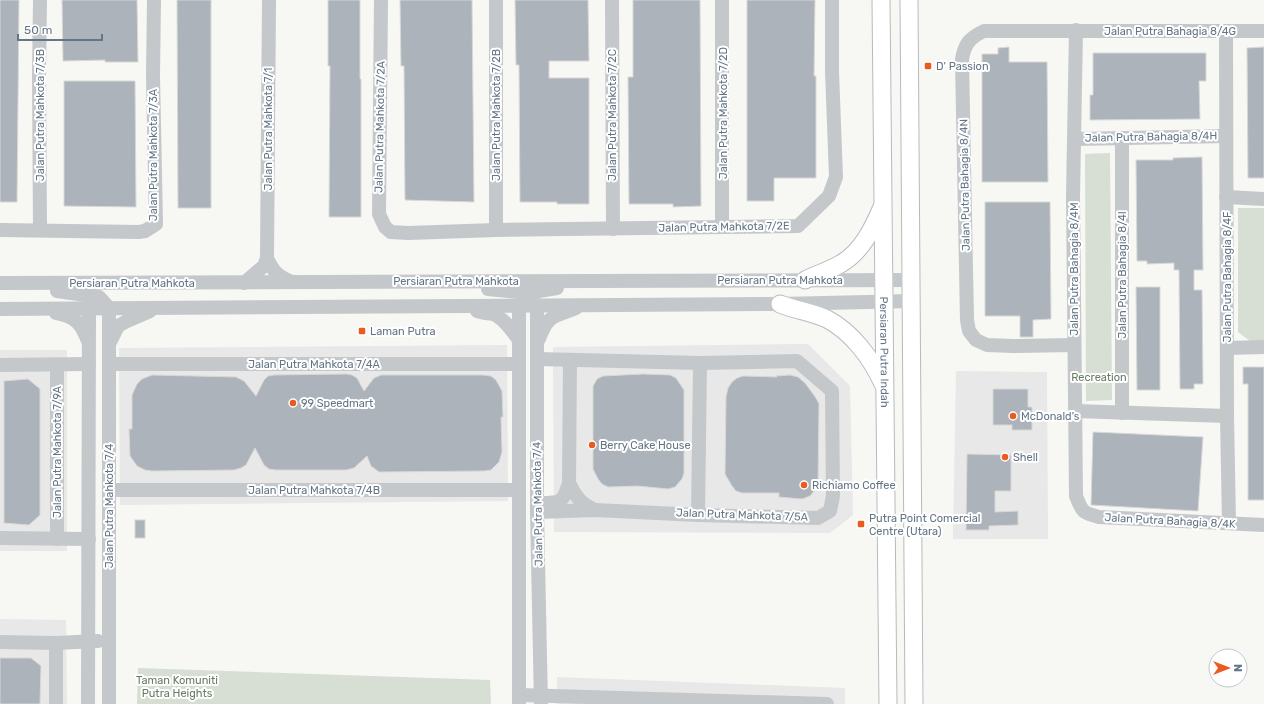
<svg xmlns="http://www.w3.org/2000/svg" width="1264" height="704" font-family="Rubik,sans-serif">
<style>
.built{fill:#e7e8e7}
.green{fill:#d7ded4}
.building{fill:#acb3ba;stroke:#d8d8d6}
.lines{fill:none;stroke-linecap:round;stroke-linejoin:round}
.major-casing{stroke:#b7bbbf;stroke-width:19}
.minor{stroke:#c4c8cb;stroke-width:14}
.major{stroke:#fff;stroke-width:17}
.poi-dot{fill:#ea5b20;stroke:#fff;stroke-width:1.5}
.labels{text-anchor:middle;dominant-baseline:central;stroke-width:4;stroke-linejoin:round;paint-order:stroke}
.street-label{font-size:11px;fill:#647586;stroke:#fff}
.poi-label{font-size:11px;fill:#647586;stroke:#fff;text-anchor:start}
.park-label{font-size:11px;fill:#677c64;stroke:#fff}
</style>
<rect width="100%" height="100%" fill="#f7f7f3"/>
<g class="built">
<path d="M808,344L850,386L853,515L830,533L554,532L553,347Z"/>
<path d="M507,345L508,501L120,505L119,348Z"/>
<rect x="0" y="350" width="67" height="201"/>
<path d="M956,371L1047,372L1048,539H953Z"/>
<path d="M0,619L66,620L67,704H0Z"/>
<path d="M557,677L845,688V704H557Z"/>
</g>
<g class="green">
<path d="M1110,153L1112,400L1086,401L1085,154Z"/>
<path d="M1238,208H1264V341H1250L1238,332Z"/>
<path d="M138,668L490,680L491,704H137Z"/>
</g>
<g class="building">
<path d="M0,0H19L17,202H0Z"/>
<path d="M62,0H137L138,62H105V60L63,61Z"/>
<path d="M177,0H211V208H178Z"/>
<path d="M328,0H360V79H361V217H329L330,66H328Z"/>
<path d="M400,0H472L474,202L405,200L404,66H401Z"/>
<path d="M515,0H588L589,61H549V78H589V204H557V202H520L519,65H516Z"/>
<path d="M633,0H700L701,206L673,207V204H629L628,77H633Z"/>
<path d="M747,0H815L814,76H816V178H774V201H747Z"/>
<path d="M1009,47V62H1047L1048,182H982V54H998V48Z"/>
<path d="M1264,47V178H1248L1247,48Z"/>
<path d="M1093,53H1206V81H1199L1200,119L1090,120V95H1093Z"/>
<path d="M64,81H135L136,207L64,206Z"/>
<path d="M1202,157L1203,270H1194V290H1202L1203,384H1194V389H1180L1179,270H1174V263L1147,264V261H1137L1136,160H1173V158Z"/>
<path d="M985,202H1050L1051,319L1033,320V337H1020V316H985Z"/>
<path d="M1136,287H1160V390H1137Z"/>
<path d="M1243,367H1264V500H1248V384H1243Z"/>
<path d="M346,374L352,375L357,378L364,391L374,378L381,375H483L491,376L496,380L502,391L503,417H501L502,452L499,462L491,470L484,471L379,472L371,466L367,456L354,468L346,470H276L269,469L264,465L255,448L246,465L241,468L234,470L152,471L145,470L137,466L130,456L129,429H132V395L137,384L142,379L152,375L236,377L244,381L256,396L264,380L268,376L274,375Z"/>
<path d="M643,374L670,375L676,378L684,390V473L682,479L675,487L668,489L638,486L608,487L602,484L598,479L593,469V386L597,379L603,376Z"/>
<path d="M790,375L798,377L805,383L816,398L819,404L818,484L815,490L810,496L802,499L779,497V493H742L736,491L732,486L725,474L726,397L728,388L732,382L737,378L743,376L777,377L776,376Z"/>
<path d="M28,379L40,389V515L29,525L4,523V381Z"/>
<path d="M993,389H1028V407H1032V430H1012V425H993Z"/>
<path d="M1093,432L1203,437L1198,511L1091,505Z"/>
<path d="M967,454L1011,455V491H995V512L1018,511V525L989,526V530H966Z"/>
<rect x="135" y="520" width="10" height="18"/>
<path d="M0,658H31L41,666L40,704H0Z"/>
</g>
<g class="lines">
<defs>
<g id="major">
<path id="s1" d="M881,0L888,704"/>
<path d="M909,0L914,704"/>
<path d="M805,280C817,274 831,270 842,263C862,251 873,228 882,207"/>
<path d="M780,304C795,310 812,312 827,319C852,332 872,359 883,384"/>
</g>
</defs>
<use href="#major" class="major-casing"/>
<g class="minor">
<path d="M40,0L39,75L40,230"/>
<path d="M269,0L267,258C273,272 278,276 292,282"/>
<path d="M381,0L379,214L385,227L391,232L408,233L496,230L798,226L829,196L836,177L832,71V0"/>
<path d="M612,0L613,229"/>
<path d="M1076,30L1073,196L1076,496C1082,512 1083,513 1099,517L1264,525"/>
<path d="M1226,32L1227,416L1229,523"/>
<path d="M1075,139L1226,136"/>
<path d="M1226,197L1264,199"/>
<path d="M722,227V0"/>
<path d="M0,230L139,232L145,231L156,224L153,76L154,0"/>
<path d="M496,230V0"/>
<path d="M0,283L912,280"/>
<path d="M244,283L264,266L267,258"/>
<path d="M488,289L527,293L557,288"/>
<path d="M57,291L99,297L109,308"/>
<path d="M519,305V704"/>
<path d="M537,305V512L541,704"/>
<path d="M0,309L780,304L911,301"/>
<path d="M477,311C482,313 487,313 493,314C504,318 512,331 519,340"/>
<path d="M56,313C76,317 81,323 88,341"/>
<path d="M539,339C548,314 554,317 576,308"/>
<path d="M110,342L118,326L127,321L150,311"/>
<path d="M1074,345L1013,346L987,345L976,340L969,331L967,320L962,60C964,45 969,38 984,31H1264"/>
<path d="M1227,348L1264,347"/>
<path d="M537,359L700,363L797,361L832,391L833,496L830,511L818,518L698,515L595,510L537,512"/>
<path d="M570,361L569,483C576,497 580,503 595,510"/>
<path d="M109,364H519"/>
<path d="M0,365L89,364"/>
<path d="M1075,411L1227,416"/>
<path d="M1122,413V138"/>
<path d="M109,490H519"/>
<path d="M542,503C562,503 563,502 569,483"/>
<path d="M698,515L700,363"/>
<path d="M0,538L89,539"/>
<path d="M57,539V365"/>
<path d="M0,642L56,643L98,641"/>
<path d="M519,695L827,704"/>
<path d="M56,704V643"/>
<path d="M88,704L89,308"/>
<path d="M109,704V308"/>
</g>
<use href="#major" class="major"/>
</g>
<g class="poi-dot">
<rect x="924" y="62" width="8" height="8" rx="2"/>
<rect x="358" y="327" width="8" height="8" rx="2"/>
<circle cx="293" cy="403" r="4"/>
<circle cx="1013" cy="416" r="4"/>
<circle cx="592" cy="445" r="4"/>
<circle cx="1005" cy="457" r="4"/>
<circle cx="804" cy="485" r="4"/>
<rect x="857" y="520" width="8" height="8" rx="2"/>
</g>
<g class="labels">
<g class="street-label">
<text x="1170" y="31">Jalan Putra Bahagia 8/4G</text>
<text transform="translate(723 113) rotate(-90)">Jalan Putra Mahkota 7/2D</text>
<text transform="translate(40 115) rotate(-90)">Jalan Putra Mahkota 7/3B</text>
<text transform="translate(496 115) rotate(-90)">Jalan Putra Mahkota 7/2B</text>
<text transform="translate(612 115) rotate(-90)">Jalan Putra Mahkota 7/2C</text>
<text transform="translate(380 127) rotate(-89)">Jalan Putra Mahkota 7/2A</text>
<text transform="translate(268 129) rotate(-90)">Jalan Putra Mahkota 7/1</text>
<text transform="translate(1151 137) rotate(-1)">Jalan Putra Bahagia 8/4H</text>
<text transform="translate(153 155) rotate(-90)">Jalan Putra Mahkota 7/3A</text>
<text transform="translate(965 185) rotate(-91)">Jalan Putra Bahagia 8/4N</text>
<text transform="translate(724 227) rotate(-1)">Jalan Putra Mahkota 7/2E</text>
<text transform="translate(1074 269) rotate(-90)">Jalan Putra Bahagia 8/4M</text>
<text transform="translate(1122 275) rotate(-90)">Jalan Putra Bahagia 8/4I</text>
<text transform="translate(1227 277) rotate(-90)">Jalan Putra Bahagia 8/4F</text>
<text x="780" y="280">Persiaran Putra Mahkota</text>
<text x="456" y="281">Persiaran Putra Mahkota</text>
<text x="132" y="283">Persiaran Putra Mahkota</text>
<text stroke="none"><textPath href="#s1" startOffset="352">Persiaran Putra Indah</textPath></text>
<text x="314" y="364">Jalan Putra Mahkota 7/4A</text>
<text transform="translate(57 452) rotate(-90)">Jalan Putra Mahkota 7/9A</text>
<text x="314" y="490">Jalan Putra Mahkota 7/4B</text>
<text transform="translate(538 504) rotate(-91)">Jalan Putra Mahkota 7/4</text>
<text transform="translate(109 506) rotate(-90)">Jalan Putra Mahkota 7/4</text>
<text transform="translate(742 515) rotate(2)">Jalan Putra Mahkota 7/5A</text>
<text transform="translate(1170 521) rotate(3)">Jalan Putra Bahagia 8/4K</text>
</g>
<g class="poi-label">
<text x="936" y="66">D' Passion</text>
<text x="370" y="331">Laman Putra</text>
<text x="301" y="403">99 Speedmart</text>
<text x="1021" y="416">McDonald's</text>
<text x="600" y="445">Berry Cake House</text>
<text x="1013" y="457">Shell</text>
<text x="812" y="485">Richiamo Coffee</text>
<text x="869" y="518">Putra Point Comercial<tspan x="869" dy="13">Centre (Utara)</tspan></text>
</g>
<g class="park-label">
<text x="1099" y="377">Recreation</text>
<text x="177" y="680">Taman Komuniti<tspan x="177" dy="13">Putra Heights</tspan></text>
</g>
</g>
<g transform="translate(1228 668) rotate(90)"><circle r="19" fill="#ffffff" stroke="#c1c8cf"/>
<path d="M0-3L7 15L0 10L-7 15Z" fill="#ea5b20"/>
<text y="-6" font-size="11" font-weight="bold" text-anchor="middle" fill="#647586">N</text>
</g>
<path d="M18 34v6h84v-6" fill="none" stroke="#647586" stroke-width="2"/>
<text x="24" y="34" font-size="12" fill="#647586" stroke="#ffffff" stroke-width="3" paint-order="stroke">50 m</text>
</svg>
